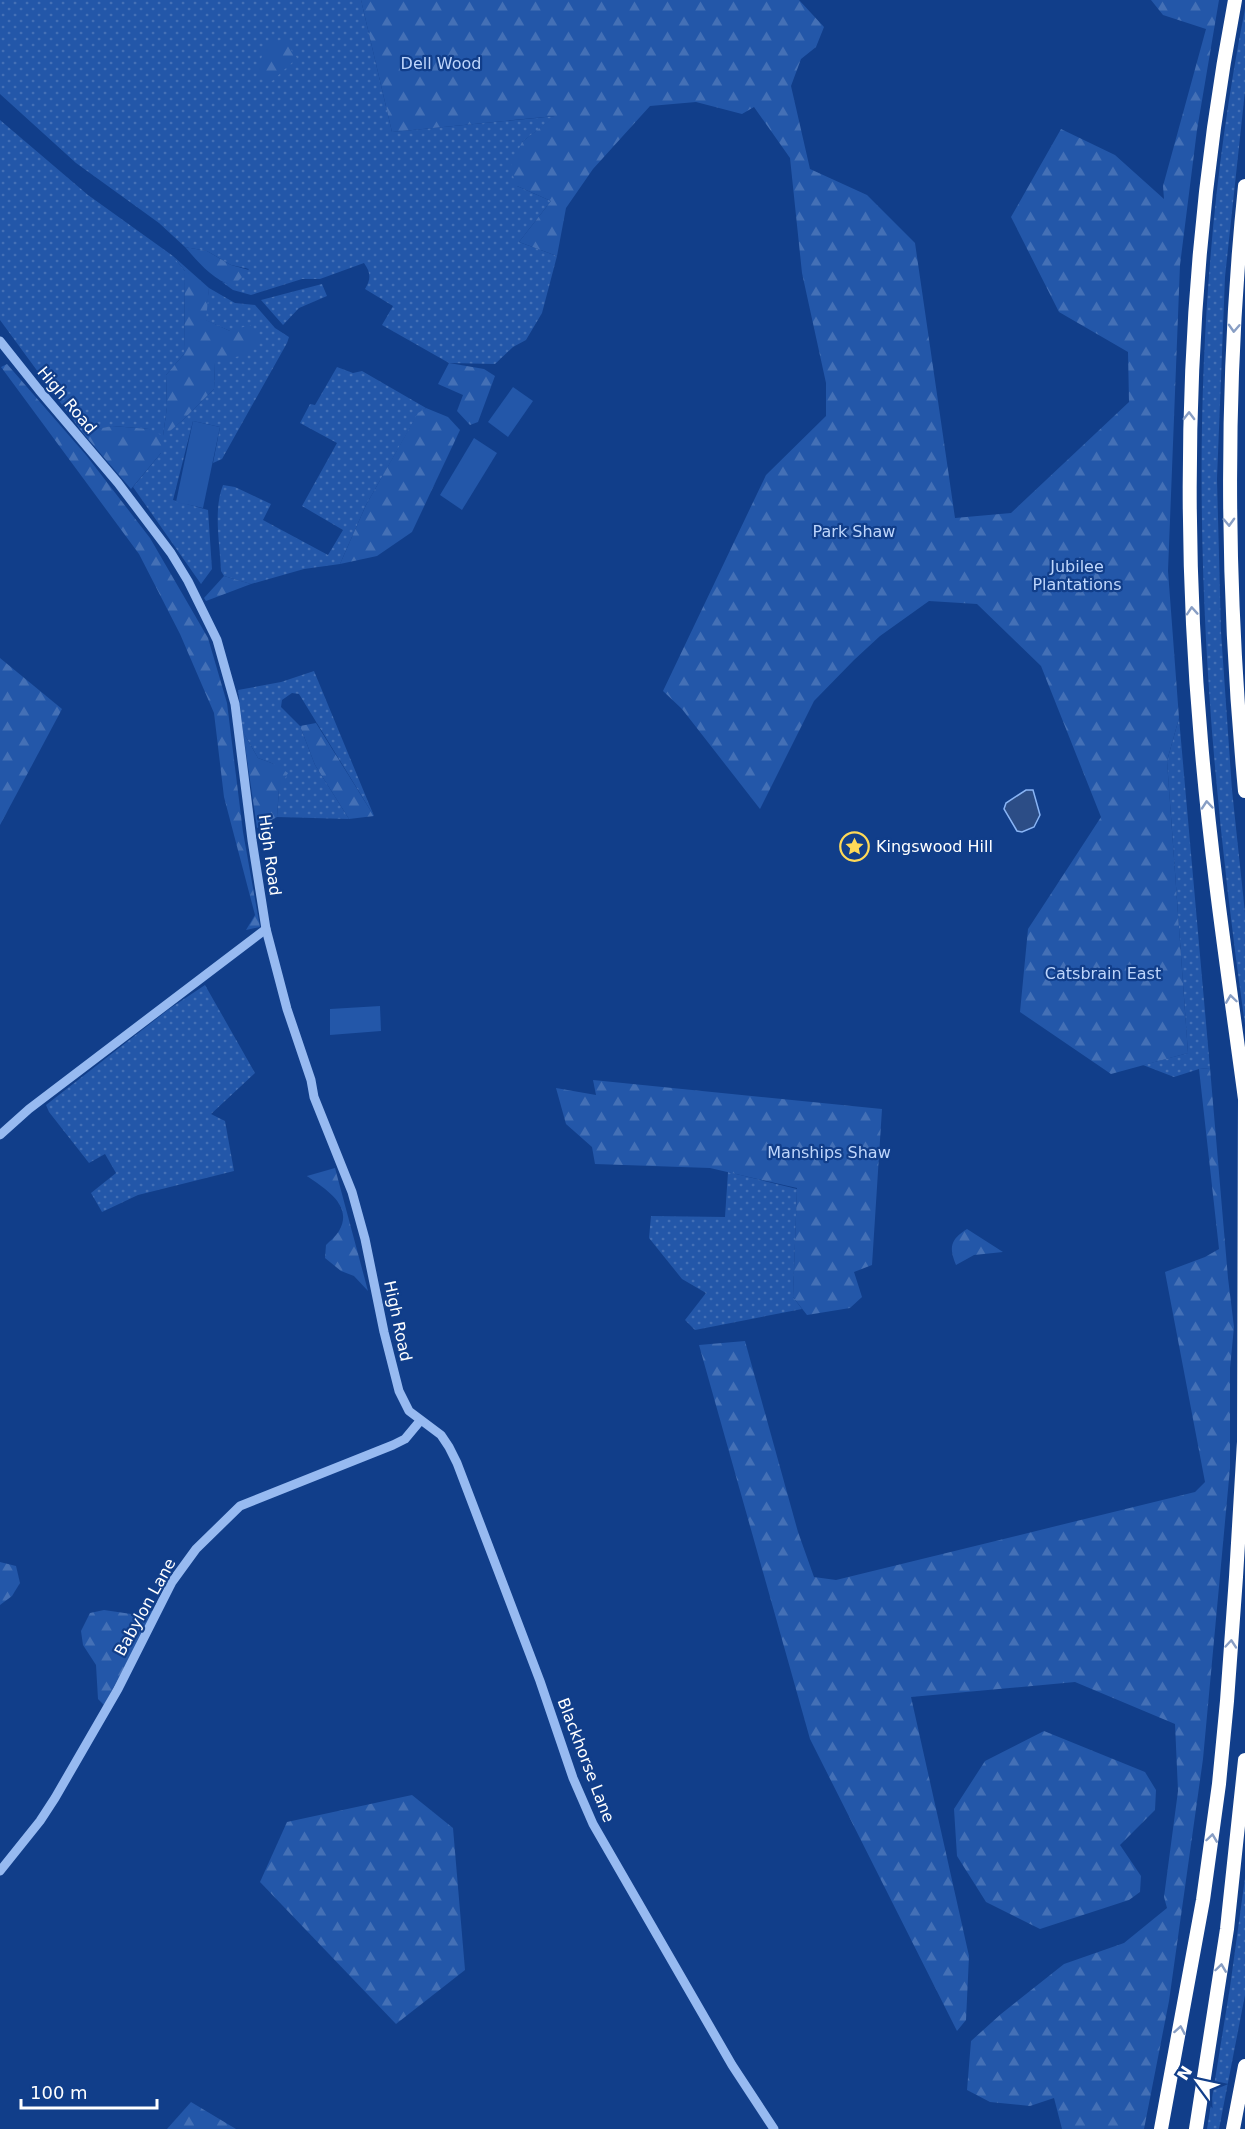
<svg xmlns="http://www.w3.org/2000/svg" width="1245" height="2129" font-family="'DejaVu Sans',sans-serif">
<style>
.grass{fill:url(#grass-dots)}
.forest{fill:url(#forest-firs)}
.pitch{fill:#2357a9}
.water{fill:#2c4d86;stroke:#89b4f5;stroke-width:1.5}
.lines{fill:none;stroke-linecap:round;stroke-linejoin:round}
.minor{stroke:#97baf1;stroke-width:9}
.highway{stroke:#fff;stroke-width:14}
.oneway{stroke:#889ec4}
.labels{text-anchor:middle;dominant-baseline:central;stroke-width:4.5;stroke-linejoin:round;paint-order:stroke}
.park-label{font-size:16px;fill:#bed6fc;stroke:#113e8a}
.street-label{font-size:16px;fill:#fff;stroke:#113e8a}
.poi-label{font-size:16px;fill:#fff;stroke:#113e8a;text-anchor:start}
</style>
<defs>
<pattern id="grass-dots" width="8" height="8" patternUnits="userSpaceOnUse" patternTransform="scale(1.5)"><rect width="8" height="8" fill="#2357a9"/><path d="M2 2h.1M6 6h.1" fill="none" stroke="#4470b6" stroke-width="1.8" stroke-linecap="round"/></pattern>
<pattern id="forest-firs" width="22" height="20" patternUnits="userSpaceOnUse" patternTransform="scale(1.5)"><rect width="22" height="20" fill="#2357a9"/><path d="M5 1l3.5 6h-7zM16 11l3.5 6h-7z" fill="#4470b6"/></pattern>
</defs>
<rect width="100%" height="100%" fill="#113e8a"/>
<g class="grass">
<path d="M0,0H361L392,132L556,116L522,142L517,186L551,201L519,242L557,256L542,313L526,340L513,347L495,364L449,363L382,325L393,306L365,289C371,279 371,273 364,263L320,279H302L251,295L233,290L222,282L233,285L249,269L231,265L207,251L185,247L159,223L76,163L0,94Z"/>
<path d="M1245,9V91L1225,277L1217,479L1221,632L1232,790L1245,913V1025C1197,686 1178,347 1245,9Z"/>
<path d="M0,120L88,195L173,256L185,271L184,354L166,375L167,407L163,436L183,420L214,389L215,362L230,331L205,320L209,288L235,303L255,305L275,328L289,337L287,343L222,459L213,463L220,427L193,421L173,500L208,510L212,569L201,584L133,487L161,453L149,429L113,426L82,432L0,320Z"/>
<path d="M322,284L327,296L299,308L283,325L261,300Z"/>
<path d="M337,367L353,373L362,371L426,408L418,414L366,505L340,564L304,569L251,584L224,576L221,571C220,544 213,510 223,485L235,487L271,504L263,520L328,555L343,530L302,506L337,443L300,423L310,404L315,405Z"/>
<path d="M314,671L374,816L299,694L292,693L282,700L281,707L300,726L315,765L349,819L277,817L279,789L274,764L258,758L243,732L238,690L281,682Z"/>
<path d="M1179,718L1210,1068L1199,1069L1174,1077L1143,1065L1188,1053L1167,761Z"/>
<path d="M205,985L255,1073L211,1114L225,1121L234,1171L138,1195L102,1212L91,1193L116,1173L105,1154L89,1163L49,1112L46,1105L169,1009Z"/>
<path d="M728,1172L797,1189L793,1297L802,1309L695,1330L685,1320L706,1293L682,1279L649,1238L651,1216L725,1217Z"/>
<path d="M1245,1878V1995L1219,2129H1207L1230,1987Z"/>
</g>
<g class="forest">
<path d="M361,0H799L824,27L816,47L801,59L791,86L810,169L867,195L915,243L955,518L1011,513L1129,402L1128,352L1059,312L1011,217L1061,129L1115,155L1164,199L1163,186L1206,29L1163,15L1151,0H1219L1197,130L1180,265L1168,571L1179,718L1167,761L1188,1053L1111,1074L1020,1012L1028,929L1101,817L1041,666L977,604L929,601L880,636L854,660L814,701L760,809L682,709L663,691L766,475L826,416V383L802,273L790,158L754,107L742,114L696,102L650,106L593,169L566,208L557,256L519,242L551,201L517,186L510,168L522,142L555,116L392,132Z"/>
<path d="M283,39L297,58L272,81L257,72L265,46Z"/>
<path d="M185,247L207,251L231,265L249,270L233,286C212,279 199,263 185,247Z"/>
<path d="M173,256L209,288L206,320L230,331L250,325L261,336L248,354L215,362L214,389L183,420L163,437L161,453L131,489L82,432L112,426L149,429L163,436L167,407L166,375L184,354L185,271Z"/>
<path d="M449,363L484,369L495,376L478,422L470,425L457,411L463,395L438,384Z"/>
<path d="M7,364L86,455L150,538L208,638L227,703L243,832L260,927L246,930L255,915L224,797L214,713L180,634L139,554L1,367Z"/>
<path d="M426,408L448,417L460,430L412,532L377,556L340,564L366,505L418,413Z"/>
<path d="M224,576L251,584L206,601L204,598Z"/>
<path d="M0,658L62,709L0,825Z"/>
<path d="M316,723L374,816L349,819L315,765L300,726Z"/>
<path d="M243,732L258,758L274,764L288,773L279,789L277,817L257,828Z"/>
<path d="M1210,1068L1228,1278L1234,1327L1230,1368V1468L1203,1759L1169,2001L1144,2129H1062L1054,2098L1030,2106L990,2102L967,2090L971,2041L1001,2014L1064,1964L1124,1943L1167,1908L1164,1897L1178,1791L1175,1724L1075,1682L911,1697L969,1956L966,2020L957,2031L810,1739L699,1345L745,1341L798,1532L814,1577L836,1580L1195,1492L1205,1482L1165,1272L1205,1257L1219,1249L1199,1069Z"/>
<path d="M593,1080L882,1109L872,1265L854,1272L862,1297L850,1308L807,1315L793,1297L797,1188L710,1168L595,1164L592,1147L566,1124L556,1088L596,1095Z"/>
<path d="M335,1168L368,1291L354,1276L341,1271L325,1258L326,1245C330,1241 336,1236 339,1231C354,1205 325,1189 307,1176Z"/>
<path d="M967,1229L1003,1252L974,1255L956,1265C949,1247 950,1240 967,1229Z"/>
<path d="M0,1562L16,1566L20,1583L12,1596L0,1605Z"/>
<path d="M104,1610L138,1615L155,1610L104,1705L98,1699L96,1665L83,1645L81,1631L90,1613Z"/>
<path d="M1044,1731L1145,1772L1156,1790L1155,1810L1120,1845L1141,1876L1140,1892L1129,1900L1040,1929L986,1902L957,1856L954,1809L985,1761Z"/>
<path d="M412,1795L453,1828L465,1970L396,2024L260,1882L287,1822Z"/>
<path d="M191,2102L236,2129H167Z"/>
</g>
<g class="pitch">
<path d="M513,387L533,401L508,437L488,422Z"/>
<path d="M193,421L220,427L203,508L176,502Z"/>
<path d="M474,438L497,453L462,510L440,495Z"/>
<path d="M380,1006L381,1031L330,1035V1009Z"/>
</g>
<path class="water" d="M1026,790H1033L1040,815L1034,827L1022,832L1017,831L1004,809L1006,803Z"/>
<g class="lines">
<g class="minor">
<path d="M0,341L39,390L118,483L171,553L188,581L217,640L235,704L252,840L266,929L287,1009L311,1080L314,1097L352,1192L365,1239L384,1332L399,1391L409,1411L441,1435L449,1447L457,1463L540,1681L573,1778L593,1824L732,2065L774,2129"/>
<path d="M0,1135L29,1109L266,929"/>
<path d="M0,1871L40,1821L55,1798L118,1689L172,1582L196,1549L240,1506L393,1445L405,1439L420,1421"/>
</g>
<g class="highway">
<path d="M1235,0C1188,246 1179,491 1201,741C1211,861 1229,980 1245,1099"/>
<path d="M1245,186C1224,388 1226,589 1245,791"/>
<path d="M1161,2129L1203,1900L1219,1784L1227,1701L1236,1577L1244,1442L1245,1099"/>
<path d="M1196,2129L1227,1929L1245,1760"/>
<path d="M1233,2129L1245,2066"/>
</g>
</g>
<defs><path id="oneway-chevron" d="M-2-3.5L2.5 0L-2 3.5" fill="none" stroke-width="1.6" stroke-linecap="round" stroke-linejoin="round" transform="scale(1.5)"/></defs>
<g class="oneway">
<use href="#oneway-chevron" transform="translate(1234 328) rotate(93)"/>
<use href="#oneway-chevron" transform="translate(1189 416) rotate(-89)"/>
<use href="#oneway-chevron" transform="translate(1229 522) rotate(88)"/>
<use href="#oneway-chevron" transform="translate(1192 611) rotate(-94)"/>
<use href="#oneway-chevron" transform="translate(1207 805) rotate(-95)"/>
<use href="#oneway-chevron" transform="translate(1231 999) rotate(-98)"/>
<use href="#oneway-chevron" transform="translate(1231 1644) rotate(-85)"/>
<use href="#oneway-chevron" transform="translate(1212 1838) rotate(-82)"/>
<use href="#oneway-chevron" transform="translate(1221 1968) rotate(-82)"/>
<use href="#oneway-chevron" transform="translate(1180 2030) rotate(-80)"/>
</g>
<defs>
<symbol id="sight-ring" viewBox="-11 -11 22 22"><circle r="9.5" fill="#113e8a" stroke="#ffd957" stroke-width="1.5"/><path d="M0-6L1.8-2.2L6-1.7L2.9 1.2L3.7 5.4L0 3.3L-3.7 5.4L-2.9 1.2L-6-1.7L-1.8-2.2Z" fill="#ffd957"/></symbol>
</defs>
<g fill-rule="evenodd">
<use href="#sight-ring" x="838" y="830" width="33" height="33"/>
</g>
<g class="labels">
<g class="park-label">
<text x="441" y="63">Dell Wood</text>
<text x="854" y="531">Park Shaw</text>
<text x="1077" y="566">Jubilee<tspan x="1077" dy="18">Plantations</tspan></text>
<text x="1103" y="973">Catsbrain East</text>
<text x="829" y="1152">Manships Shaw</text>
</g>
<g class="street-label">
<text transform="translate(67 400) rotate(50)">High Road</text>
<text transform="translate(270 855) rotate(82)">High Road</text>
<text transform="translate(398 1321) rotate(78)">High Road</text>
<text transform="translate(145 1607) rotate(-61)">Babylon Lane</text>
<text transform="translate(586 1760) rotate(69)">Blackhorse Lane</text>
</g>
<g class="poi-label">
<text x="876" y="846">Kingswood Hill</text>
</g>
</g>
<g transform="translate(1197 2081) rotate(303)" stroke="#113e8a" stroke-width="4.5" paint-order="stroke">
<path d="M0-4.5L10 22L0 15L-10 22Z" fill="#ffffff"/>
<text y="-9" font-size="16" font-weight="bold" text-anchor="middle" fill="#ffffff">N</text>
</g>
<path d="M21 2099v9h136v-9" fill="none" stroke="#ffffff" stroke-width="3"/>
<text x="30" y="2099" font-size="18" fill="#ffffff" stroke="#113e8a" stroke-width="4.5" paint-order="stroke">100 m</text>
</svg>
